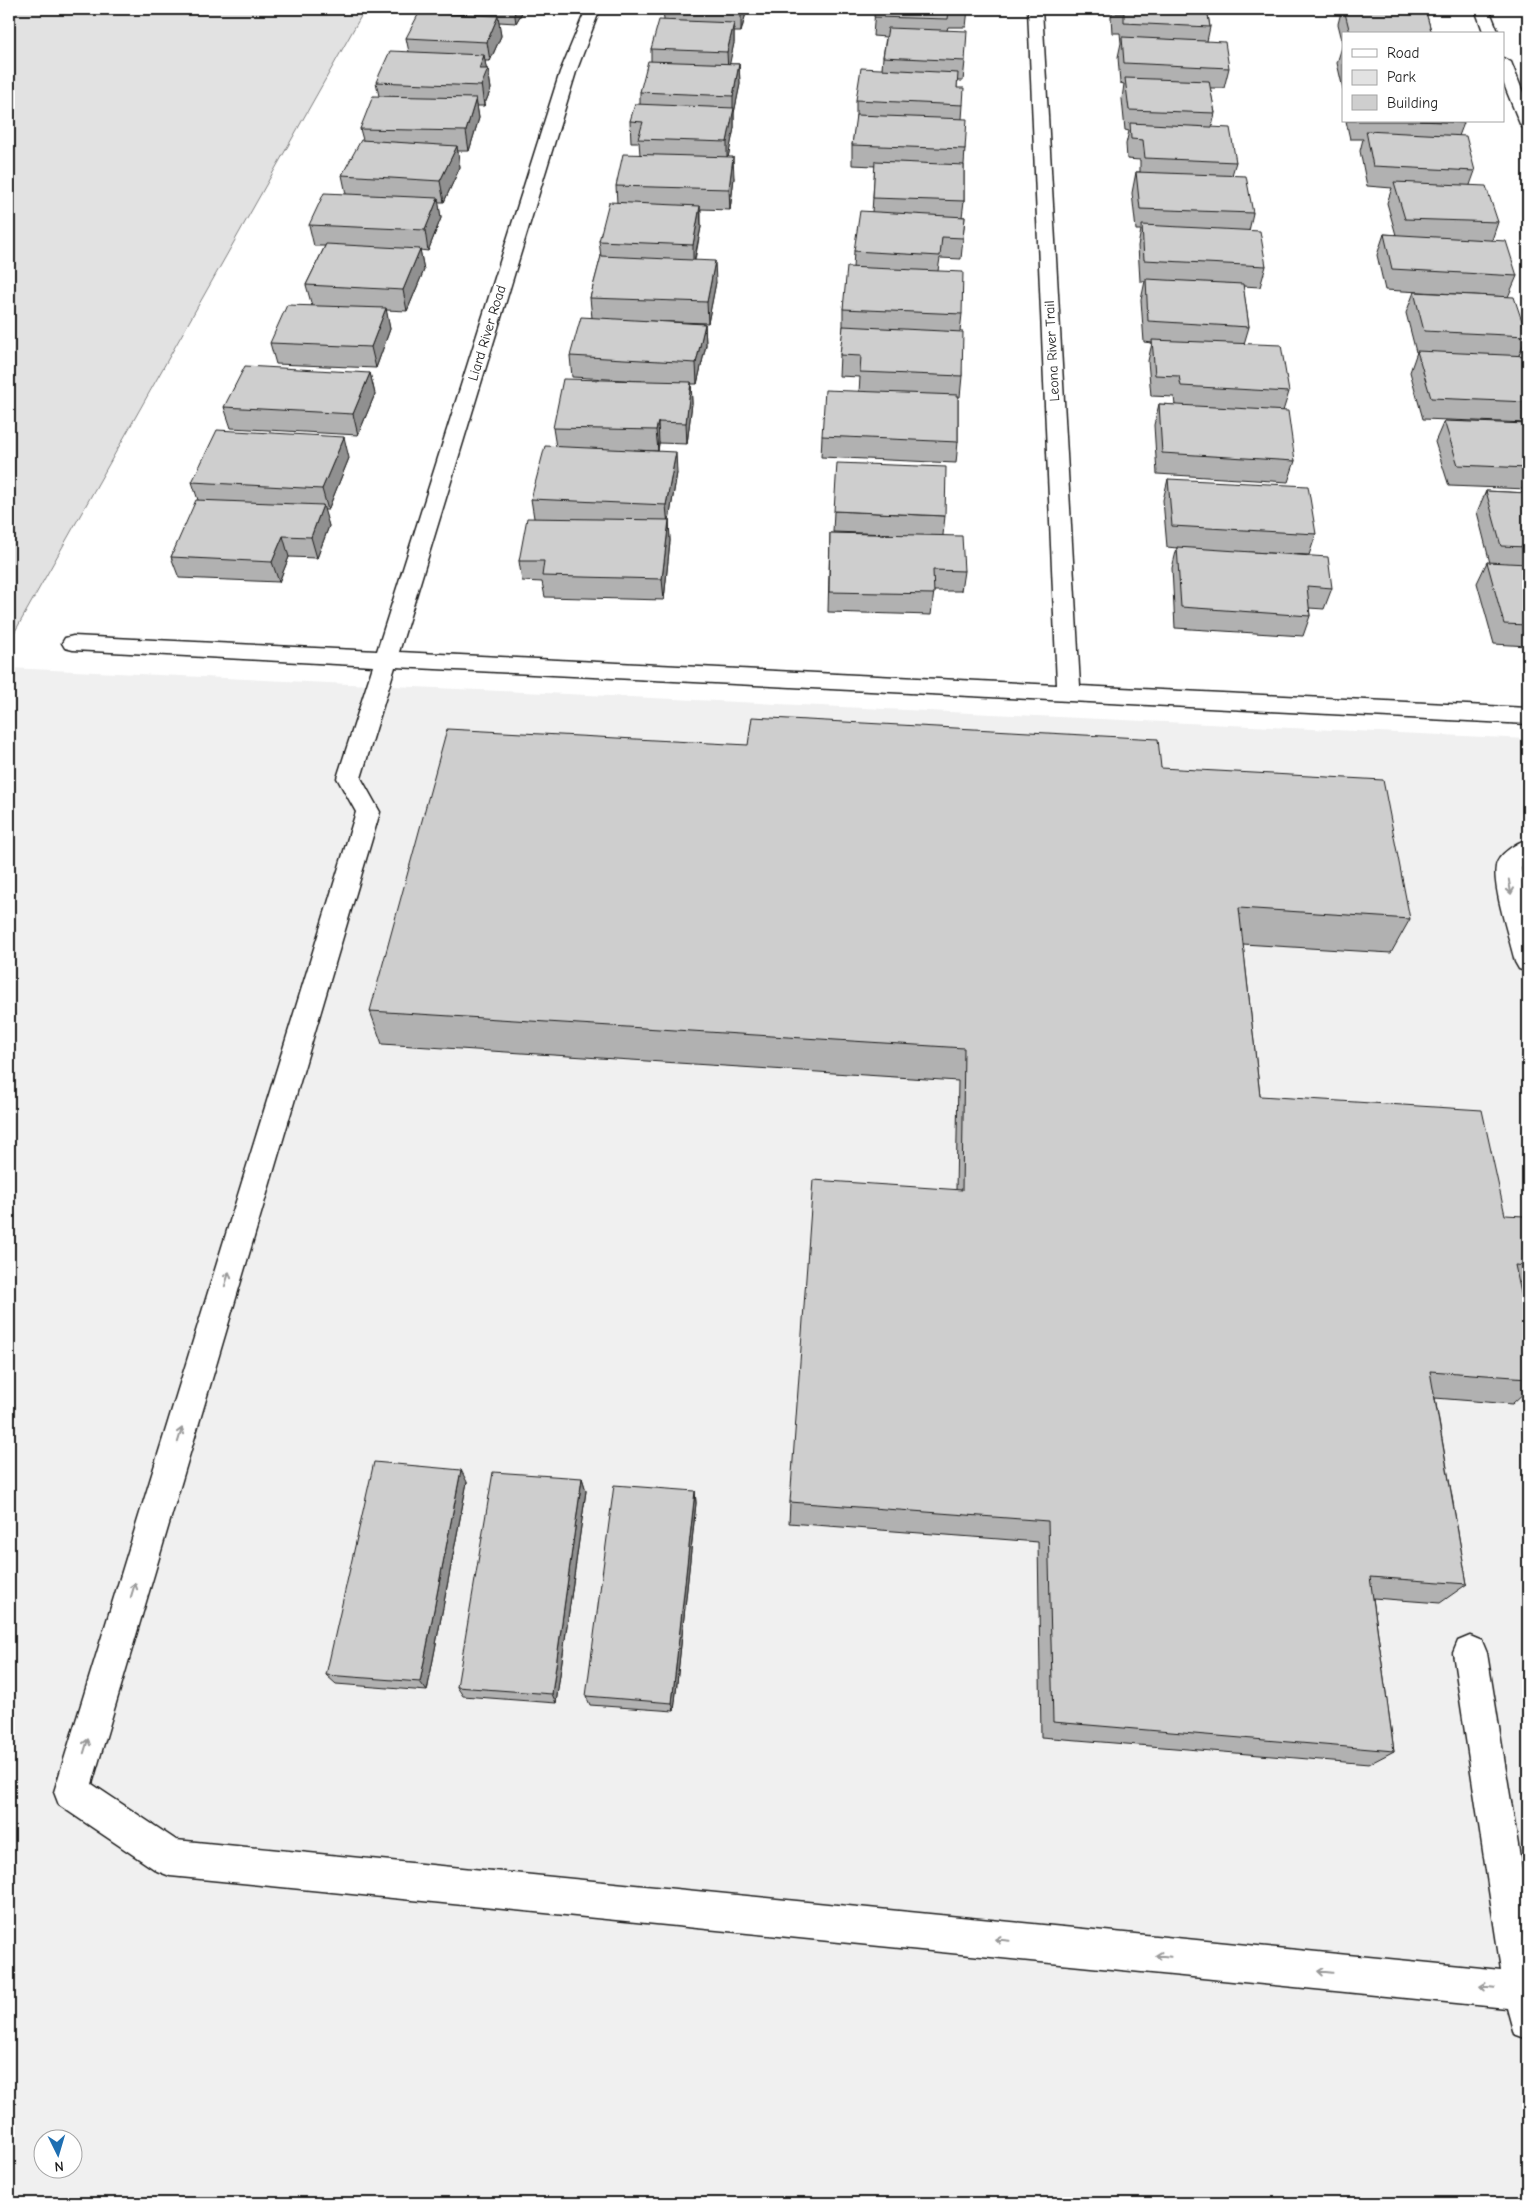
<svg xmlns="http://www.w3.org/2000/svg" width="1537" height="2212" font-family="'Comic Neue',sans-serif">
<style>
.built{fill:#f0f0f0;fill-rule:evenodd}
.green{fill:#e2e2e2;stroke:#7f7f7f}
.lines{fill:none;stroke-linecap:round;stroke-linejoin:round}
.minor-casing{stroke:#1c1c1c;stroke-width:3}
.minor{fill:#fff;fill-rule:evenodd}
.wall{fill:#b1b1b1;stroke:#1c1c1c}
.shaded-wall{fill:#909090;stroke:#1c1c1c}
.building{fill:#cecece;stroke:#1c1c1c}
.oneway{stroke:#999}
.labels{text-anchor:middle;dominant-baseline:central;stroke-width:4.5;stroke-linejoin:round;paint-order:stroke}
.far-street-label{font-size:14px;fill:#1c1c1c;stroke:#fff}
</style>
<rect width="100%" height="100%" fill="#fff"/>
<filter id="ink" filterUnits="userSpaceOnUse"><feTurbulence type="fractalNoise" baseFrequency=".02" numOctaves="2"/><feDisplacementMap in="SourceGraphic" scale="10" xChannelSelector="R" yChannelSelector="G"/><feConvolveMatrix kernelMatrix="1 2 1 2 8 2 1 2 1" color-interpolation-filters="sRGB"/></filter>
<g filter="url(#ink)">
<path class="built" d="M9,668L1528,739V2203H9ZM42,2140H72V2170H42Z"/>
<path class="green" d="M9,9H365L9,642Z"/>
<g class="lines">
<defs>
<g id="minor">
<path d="M586,9H600L576,72L399,652L1057,685L1028,9H1042L1080,686L1528,708V724L395,667L361,778L380,812L92,1784L176,1840L1501,1970L1453,1653L1458,1641L1470,1636L1482,1641L1487,1653L1528,1907V2039L1514,2034L1507,2008L170,1876L157,1871L59,1805L54,1792L356,812L337,778L373,666L73,650L65,648L62,643L65,638L73,636L377,651L560,72Z"/>
<path d="M1475,9H1489L1499,34H1484Z"/>
<path d="M1503,58L1511,62L1528,105V129L1522,127L1520,124L1503,82Z"/>
<path d="M1528,839V862L1521,868L1528,911V972L1519,969L1515,962C1510,939 1492,887 1496,866C1498,854 1518,842 1528,839Z"/>
</g>
</defs>
<use href="#minor" class="minor-casing"/>
<use href="#minor" class="minor"/>
</g>
<g class="wall">
<path d="M427,9H524L516,23L499,22L501,36L490,61H485L486,69H488L491,89L484,106H477L479,118L469,151H457L460,167L444,202H438L441,218L428,251L420,250L424,270L407,311L386,310L390,329L376,368L276,364L270,343L312,306L306,285L325,246H314L309,225L346,194L342,175L363,140L360,129L379,96L376,82L409,52L406,38L428,13Z"/>
<path d="M663,9H747L741,32H734V43L729,64H739L740,84L734,113V128L728,157L734,178L730,210L701,209V227L695,260L716,282L708,323L645,321L705,324L706,345L697,384H691L692,403L687,444L659,443L658,451L634,450L677,473L669,520L670,541L664,600L545,597L542,582L522,581L519,561L534,518L531,499L556,447L553,428L642,381L572,377L570,356L592,318L590,298L601,257L599,241L617,203L616,186L640,155L639,142H631L630,121L640,104V92L651,61V49L664,20Z"/>
<path d="M875,9H968L966,27H948L947,30L965,61L963,81H957V88L963,105L962,119L965,149L964,165V201L962,217H965L961,259L940,258L938,271L962,314L960,332L962,376L960,397H958V442L956,463L821,457L822,436L859,392L860,377L839,376L840,355L843,330V309L853,268L854,251L872,212L875,166L852,165V145L856,120V100L882,69L883,57L886,37L873,36Z"/>
<path d="M1113,9H1207L1210,27L1207,41L1229,68L1224,88H1210L1215,113L1212,127L1236,162L1232,175L1253,213L1249,231L1266,266L1260,287L1243,286L1249,327L1244,344L1289,392L1283,411L1295,461L1288,482L1157,474L1154,425L1159,404L1175,405L1174,397L1151,396L1148,361L1152,343L1144,342L1141,300L1145,281H1140L1138,246L1141,230H1136L1132,193L1136,172H1140V160L1127,159L1126,144L1129,131L1125,130L1122,99L1124,84L1120,83L1118,57L1121,43L1120,33H1112L1111,17Z"/>
<path d="M1335,9H1425L1432,34H1343V89L1337,63L1343,44L1338,24L1341,12L1336,11Z"/>
<path d="M1346,121H1463L1464,123L1459,136L1475,171L1470,185L1498,222L1492,240L1517,276L1508,297L1385,290L1377,255L1384,234L1396,235L1387,203L1392,188L1367,186L1360,151L1363,139H1350Z"/>
<path d="M1414,292L1527,336L1519,355L1528,356V423L1423,419L1410,372L1417,352H1416L1406,313Z"/>
<path d="M370,373L375,394L358,435L231,428L224,407Z"/>
<path d="M1444,421L1528,424V489L1449,486L1435,442Z"/>
<path d="M349,458L328,510H324L329,526L317,558L289,557L279,582L179,578L171,557L198,500L192,482Z"/>
<path d="M1168,479L1316,534L1309,555L1249,552L1332,588L1324,609L1309,608L1310,616L1303,636L1175,628L1172,568L1177,548L1167,547L1163,500Z"/>
<path d="M1486,491L1528,493V646L1494,644L1477,583L1487,562L1490,563L1477,512Z"/>
<path d="M834,511L945,516L943,535L964,571L961,591H934L931,615L828,612L830,533L890,534L833,532Z"/>
<path d="M1161,768L1410,919L1391,953L1243,944L1260,1096L1505,1215L1528,1237V1273L1519,1283L1528,1326V1389L1512,1404L1435,1398L1467,1584L1440,1603L1373,1598L1394,1751L1369,1764L1041,1737L1038,1542L789,1523L790,1502L956,1190L958,1081L382,1044L370,1011Z"/>
<path d="M582,1478L586,1491L556,1703L463,1696L457,1687Z"/>
<path d="M467,1482L427,1691L336,1684L326,1675Z"/>
<path d="M695,1491L696,1503L674,1711L590,1705L586,1696Z"/>
</g>
<g class="shaded-wall">
<path d="M514,9H524L516,23Z"/>
<path d="M742,9H747L741,32V12Z"/>
<path d="M498,16L501,36L490,61L487,42Z"/>
<path d="M734,23V43L728,72L727,52Z"/>
<path d="M484,55L487,72L488,69L491,89L484,106L479,69Z"/>
<path d="M739,64L740,84L734,113V128L727,163V142L733,111V96Z"/>
<path d="M476,98L479,118L469,151L466,131Z"/>
<path d="M457,146L460,167L444,202L440,181Z"/>
<path d="M733,157L734,178L730,210L729,189Z"/>
<path d="M438,198L441,218L428,251L425,230Z"/>
<path d="M700,206L701,227L693,266V245Z"/>
<path d="M420,249L424,270L407,311L403,290Z"/>
<path d="M715,261L716,282L708,323L707,302Z"/>
<path d="M386,308L390,329L376,368L371,347Z"/>
<path d="M705,324L706,345L697,384L696,363Z"/>
<path d="M370,373L375,394L358,435L353,414Z"/>
<path d="M691,382L692,403L687,444L686,423Z"/>
<path d="M658,422L659,443L658,451L656,430Z"/>
<path d="M344,437L349,458L328,510L322,489Z"/>
<path d="M676,452L677,473L668,526L666,505Z"/>
<path d="M323,505L329,526L317,558L311,537Z"/>
<path d="M669,520L670,541L664,600L662,579Z"/>
<path d="M283,536L289,557L279,582L272,562Z"/>
<path d="M461,1470L467,1482L427,1691L420,1682Z"/>
<path d="M582,1478L586,1491L556,1703L552,1694Z"/>
<path d="M695,1491L696,1503L674,1711L672,1703Z"/>
</g>
<g class="building">
<path d="M669,9H742L741,12Z"/>
<path d="M875,9H949L948,19L874,17Z"/>
<path d="M1115,9H1207L1210,27L1124,23V13H1116Z"/>
<path d="M1344,9H1425L1432,34H1378L1350,33Z"/>
<path d="M419,13L498,16L487,42L406,38Z"/>
<path d="M659,20L734,23L727,52L651,49Z"/>
<path d="M888,28L967,31L965,61L883,57Z"/>
<path d="M1122,37L1225,42L1229,68L1124,63Z"/>
<path d="M390,51L484,55L479,69H488L481,86L376,82Z"/>
<path d="M648,61L739,64L733,96L640,92Z"/>
<path d="M861,68L958,73L957,88H964L963,105L856,100Z"/>
<path d="M1125,78L1209,81L1215,113L1129,110Z"/>
<path d="M373,96L476,98L466,131L360,129Z"/>
<path d="M635,104L734,108L727,142L638,139L643,122L630,121Z"/>
<path d="M856,115L967,119L965,149L852,145Z"/>
<path d="M1419,121H1463L1464,123Z"/>
<path d="M1130,123L1230,128L1236,162L1145,158L1143,140L1131,139Z"/>
<path d="M1366,131L1466,136L1475,171L1373,166Z"/>
<path d="M361,140L457,146L440,181L342,175Z"/>
<path d="M623,154L733,157L729,189L616,186Z"/>
<path d="M875,161L964,165V201L873,198Z"/>
<path d="M1136,172L1246,176L1253,213L1140,209Z"/>
<path d="M1394,182L1486,186L1498,222L1405,219Z"/>
<path d="M324,193L438,198L425,230L309,225Z"/>
<path d="M609,202L700,206L693,245L599,241Z"/>
<path d="M860,211L965,217L963,238L942,237L940,256L854,251Z"/>
<path d="M1142,225L1260,231L1266,266L1144,260Z"/>
<path d="M1384,234L1506,241L1517,276L1392,269Z"/>
<path d="M326,244L420,249L403,290L306,285Z"/>
<path d="M601,256L715,261L707,302L590,298Z"/>
<path d="M847,267L963,272L962,314L843,309Z"/>
<path d="M1146,279L1243,284L1249,327L1148,321Z"/>
<path d="M1414,292L1514,297L1527,336L1424,331Z"/>
<path d="M287,305L386,308L371,347L270,343Z"/>
<path d="M581,317L705,324L696,363L570,356Z"/>
<path d="M843,326L963,332L962,376L860,372L861,356L840,355Z"/>
<path d="M1152,340L1281,345L1289,392L1181,386L1179,376L1155,375Z"/>
<path d="M1417,351L1528,356V402L1431,398Z"/>
<path d="M245,366L370,373L353,414L224,407Z"/>
<path d="M563,379L691,382L686,423L658,422L656,430L553,428Z"/>
<path d="M825,390L958,395V442L822,436Z"/>
<path d="M1159,404L1288,411L1295,461L1162,453Z"/>
<path d="M1444,421L1528,424V468L1458,465Z"/>
<path d="M217,430L344,437L322,489L192,482Z"/>
<path d="M545,446L676,452L666,505L531,499Z"/>
<path d="M837,463L946,467L945,516L834,511Z"/>
<path d="M1168,479L1308,486L1316,534L1172,526Z"/>
<path d="M1486,491L1528,493V547L1501,546Z"/>
<path d="M196,500L323,505L311,537L283,536L272,562L171,557Z"/>
<path d="M527,518L669,520L662,579L542,576L544,561H519Z"/>
<path d="M830,533L962,536L964,571L933,570L934,594L829,592Z"/>
<path d="M1177,547L1328,557L1332,588L1307,586L1310,616L1181,607Z"/>
<path d="M1487,562L1528,564V625L1504,624Z"/>
<path d="M752,717L1158,739L1161,768L1383,780L1410,919L1239,908L1260,1096L1482,1110L1505,1215L1524,1216L1528,1237V1266L1515,1265L1528,1326V1378L1430,1371L1467,1584L1370,1577L1394,1751L1053,1722L1048,1521L790,1502L813,1180L962,1190L964,1048L370,1011L447,729L748,745Z"/>
<path d="M374,1462L461,1470L420,1682L326,1675Z"/>
<path d="M493,1472L582,1478L552,1694L457,1687Z"/>
<path d="M614,1485L695,1491L672,1703L586,1696Z"/>
</g>
<defs><path id="oneway-shaft" d="M-6 0H5M1.5-3L5.5 0L1.5 3" fill="none" stroke-width="1.6" stroke-linecap="round" stroke-linejoin="round" transform="scale(1.25)"/></defs>
<g class="oneway">
<use href="#oneway-shaft" transform="translate(1510 887) rotate(81)"/>
<use href="#oneway-shaft" transform="translate(227 1279) rotate(-73)"/>
<use href="#oneway-shaft" transform="translate(180 1435) rotate(-73)"/>
<use href="#oneway-shaft" transform="translate(133 1590) rotate(-73)"/>
<use href="#oneway-shaft" transform="translate(86 1746) rotate(-73)"/>
<use href="#oneway-shaft" transform="translate(1002 1940) rotate(-174)"/>
<use href="#oneway-shaft" transform="translate(1163 1956) rotate(-174)"/>
<use href="#oneway-shaft" transform="translate(1325 1972) rotate(-174)"/>
<use href="#oneway-shaft" transform="translate(1487 1987) rotate(-174)"/>
</g>
</g>
<g class="labels">
<g class="far-street-label">
<text transform="translate(487 333) rotate(-73)">Liard River Road</text>
<text transform="translate(1052 351) rotate(-93)">Leona River Trail</text>
</g>
</g>
<rect width="1537" height="2212" fill="none" stroke="#fff" stroke-width="30"/>
<rect x="15" y="15" width="1507" height="2182" fill="none" stroke="#1c1c1c" stroke-width="2" filter="url(#ink)"/>
<rect x="1342" y="32" width="162" height="90" fill="#ffffff" stroke="#a4a4a4"/>
<rect x="1352" y="49" width="25" height="8" fill="#ffffff" stroke="#a4a4a4"/>
<text x="1387" y="58" font-size="15" fill="#1c1c1c">Road</text>
<rect x="1352" y="70" width="25" height="15" fill="#e2e2e2" stroke="#a4a4a4"/>
<text x="1387" y="82" font-size="15" fill="#1c1c1c">Park</text>
<rect x="1352" y="95" width="25" height="15" fill="#cecece" stroke="#a4a4a4"/>
<text x="1387" y="108" font-size="15" fill="#1c1c1c">Building</text>
<g transform="translate(58 2154) rotate(175)"><circle r="24" fill="#ffffff" stroke="#a4a4a4"/>
<path d="M0-4L9 19L0 12L-9 19Z" fill="#1f6fb2"/>
<text y="-8" font-size="14" font-weight="bold" text-anchor="middle" fill="#1c1c1c">N</text>
</g>
</svg>
